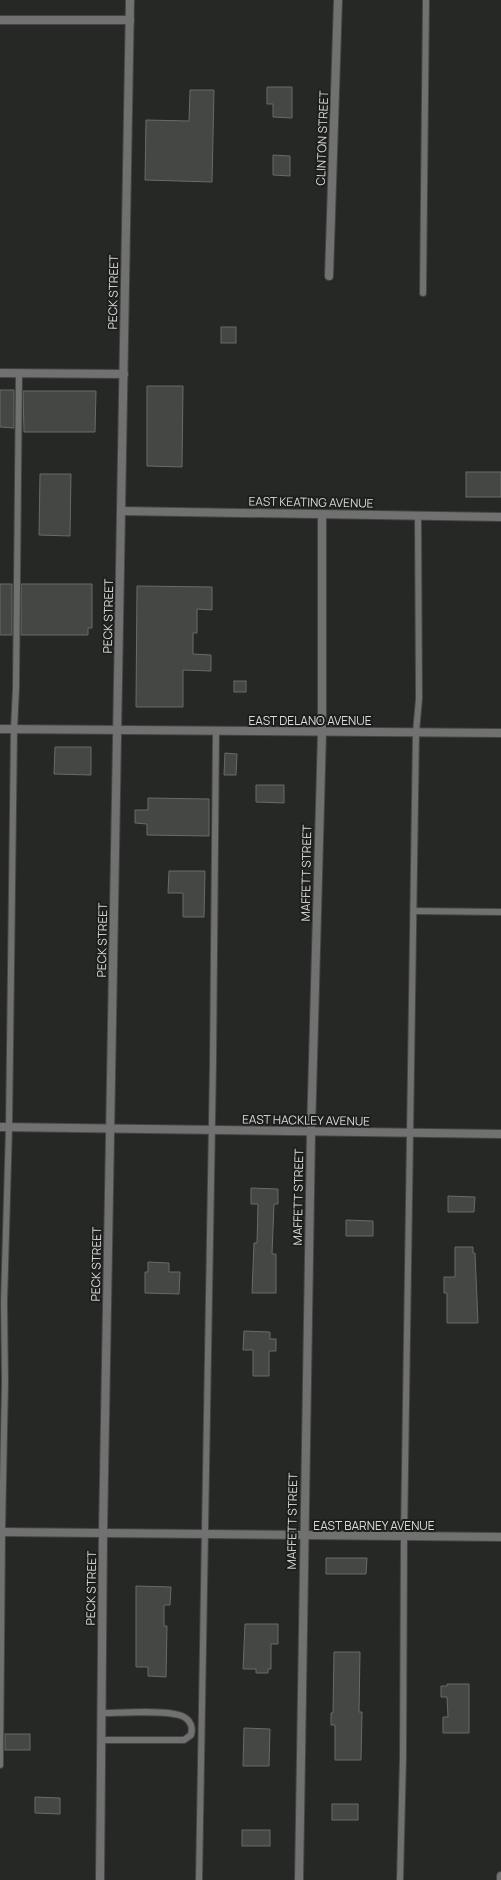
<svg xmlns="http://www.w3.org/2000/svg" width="501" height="1880" font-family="Manrope,sans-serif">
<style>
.building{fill:#454744;stroke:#686b67}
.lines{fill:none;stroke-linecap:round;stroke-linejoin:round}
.service-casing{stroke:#434542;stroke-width:8}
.minor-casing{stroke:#434542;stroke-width:10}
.tertiary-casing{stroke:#434542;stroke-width:10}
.service{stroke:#707170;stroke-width:6}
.minor{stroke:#707170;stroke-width:8}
.tertiary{stroke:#707170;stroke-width:8}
.labels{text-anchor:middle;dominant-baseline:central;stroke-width:4;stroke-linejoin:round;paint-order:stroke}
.street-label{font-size:12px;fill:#dbdddb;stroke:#1d1f1c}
</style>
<rect width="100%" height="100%" fill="#262825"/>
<g class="building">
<path d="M267,87H292V118L273,117V104H267Z"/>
<path d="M190,90H214L212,182L145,180L146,120L189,121Z"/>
<path d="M273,155L290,156V176L273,175Z"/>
<rect x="221" y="327" width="15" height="16"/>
<path d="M147,386H183L182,467L147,466Z"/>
<path d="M0,390H14V428L0,427Z"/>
<path d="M23,391H96L95,432H24Z"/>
<rect x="466" y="472" width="35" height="25"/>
<path d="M40,474H71L70,536L39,535Z"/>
<rect x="0" y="584" width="12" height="51"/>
<path d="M21,584H92V628H88V635H21Z"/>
<path d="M137,586L212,587V610L197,609V633H193V654L211,655V671L183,670V707H136Z"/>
<rect x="234" y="681" width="12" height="11"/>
<path d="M55,747H91V775L54,774Z"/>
<path d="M225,753L237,754L236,775H224Z"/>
<path d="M256,785H284V803L256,802Z"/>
<path d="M148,798L209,799V836L147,835V824L135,823V810H148Z"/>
<path d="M169,871H205L204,917H183V893H168Z"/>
<path d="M251,1188L278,1189V1204H274L272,1254H276V1293H252L254,1243H257L258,1204H251Z"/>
<path d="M448,1196L475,1197L474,1212H448Z"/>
<path d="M346,1220L373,1221V1236H346Z"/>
<path d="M455,1247H473V1253H475L478,1323H447V1293H444V1277H455Z"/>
<path d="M148,1262L169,1263V1272H180L179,1294L145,1293V1272H148Z"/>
<path d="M244,1331L270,1332V1339H276V1351H269V1376H253V1350H243Z"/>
<path d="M326,1558H367L366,1574H326Z"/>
<path d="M136,1586L171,1587L170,1605H164V1626H167L166,1677L148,1676V1667H136Z"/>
<path d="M245,1624H278V1644H271V1669H268V1673H256V1669H243Z"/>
<path d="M334,1652H360L359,1712H362L361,1760H335V1725H331V1713H333Z"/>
<path d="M447,1684H469V1733H443V1717H448L447,1697H441V1686H447Z"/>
<path d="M244,1728L270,1729L269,1766H243Z"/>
<rect x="5" y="1734" width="25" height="16"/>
<path d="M35,1797L60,1798V1814L35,1813Z"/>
<rect x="332" y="1804" width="26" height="16"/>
<rect x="242" y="1830" width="28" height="16"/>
</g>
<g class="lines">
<defs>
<g id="service">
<path d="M423,293L426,0"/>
<path d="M414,911L501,912"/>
<path d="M101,1740H184L191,1735C193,1728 191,1721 184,1717C172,1709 118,1713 101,1713"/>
<path d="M0,1765L2,1532L5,1382L4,1302L9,1127L14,729L16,688L19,373"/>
<path d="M199,1880L213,1063L216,731"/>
<path d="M400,1880L403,1757L404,1537L416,732L419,699L418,516"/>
</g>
<g id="minor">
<path d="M0,20H130"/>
<path d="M329,276L338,0"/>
<path d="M0,373L124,374"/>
<path d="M121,511L501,517"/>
<path d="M0,729L501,733"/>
<path d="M0,1127L501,1134"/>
<path d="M0,1532L501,1537"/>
<path d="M299,1880L311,1132L322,732V515"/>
<path d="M501,1880V1876"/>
</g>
<path id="tertiary" d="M100,1880L103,1533L130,0"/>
</defs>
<use href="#service" class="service-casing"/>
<use href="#minor" class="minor-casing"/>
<use href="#tertiary" class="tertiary-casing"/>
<use href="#service" class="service"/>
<use href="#minor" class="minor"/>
<use href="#tertiary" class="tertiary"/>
</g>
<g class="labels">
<g class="street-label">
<text transform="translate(322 138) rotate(-88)">CLINTON STREET</text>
<text transform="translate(113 292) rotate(-89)">PECK STREET</text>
<text transform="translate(311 502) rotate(1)">EAST KEATING AVENUE</text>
<text transform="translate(108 616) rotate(-89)">PECK STREET</text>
<text x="310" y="720">EAST DELANO AVENUE</text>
<text transform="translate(306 873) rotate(-89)">MAFFETT STREET</text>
<text transform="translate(102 940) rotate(-89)">PECK STREET</text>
<text transform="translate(306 1120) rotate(1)">EAST HACKLEY AVENUE</text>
<text transform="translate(298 1197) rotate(-89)">MAFFETT STREET</text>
<text transform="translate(96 1264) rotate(-89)">PECK STREET</text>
<text transform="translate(292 1521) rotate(-89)">MAFFETT STREET</text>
<text x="374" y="1525">EAST BARNEY AVENUE</text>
<text transform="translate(91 1588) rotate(-89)">PECK STREET</text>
</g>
</g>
</svg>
